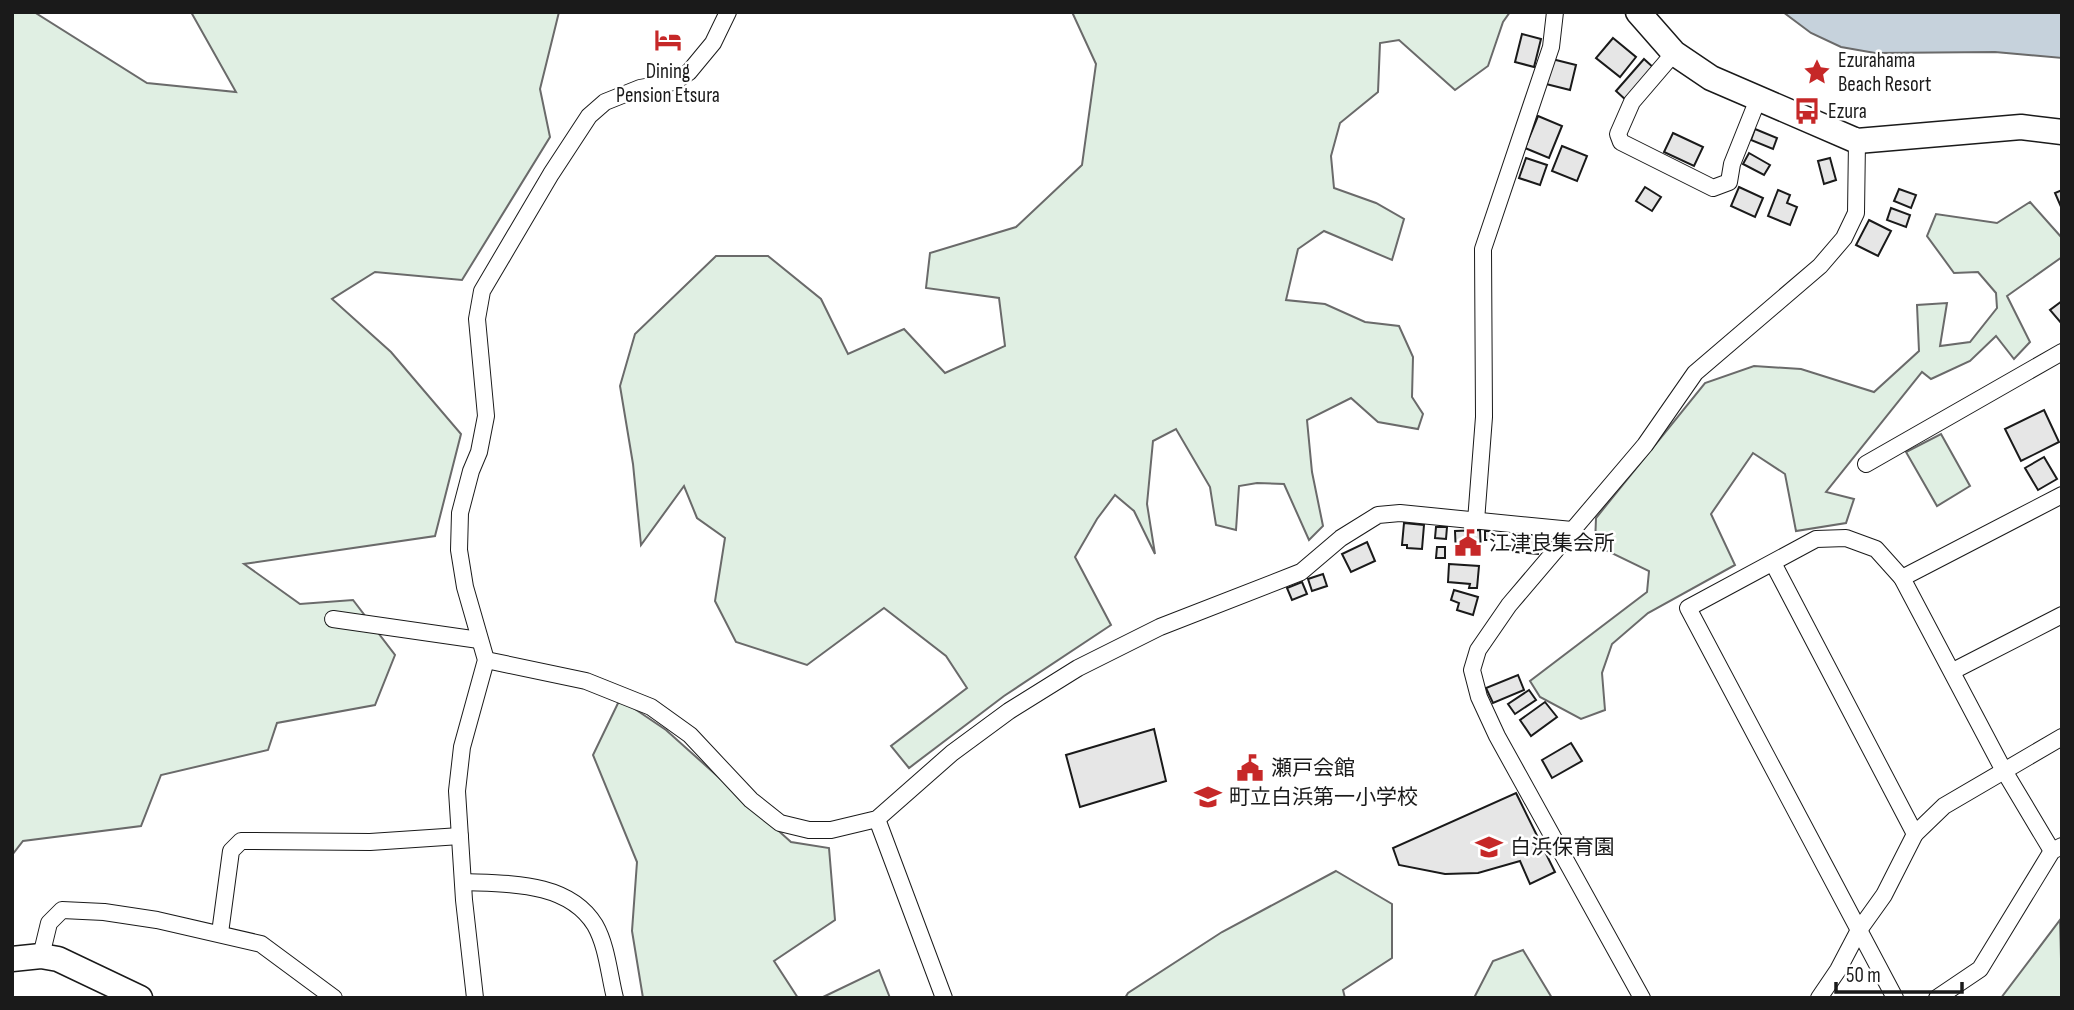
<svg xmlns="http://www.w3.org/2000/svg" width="2074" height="1010" font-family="'Sofia Sans Condensed','Noto Sans JP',sans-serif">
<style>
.green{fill:#e0efe3;stroke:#6a6a6a;stroke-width:2}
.water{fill:#c6d2dc;stroke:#6a6a6a;stroke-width:2}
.building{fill:#e6e6e6;stroke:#1a1a1a;stroke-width:2}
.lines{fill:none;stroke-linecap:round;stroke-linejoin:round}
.street-casing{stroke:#1a1a1a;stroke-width:18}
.primary-casing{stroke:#1a1a1a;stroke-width:27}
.street{stroke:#fff;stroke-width:16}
.primary{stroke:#fff;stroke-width:24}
.labels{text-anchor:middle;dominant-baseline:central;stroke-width:5;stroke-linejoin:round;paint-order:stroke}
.poi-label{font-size:21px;fill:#1a1a1a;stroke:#fff;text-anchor:start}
</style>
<rect width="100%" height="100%" fill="#fff"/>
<g class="green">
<path d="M12,12H34L147,83L236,92L191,12H559L540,89L550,137L462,280L375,272L332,299L391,352L461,434L435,536L244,564L300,604L353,600L395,655L375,705L277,723L268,750L161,775L141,826L23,841L12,855Z"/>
<path d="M1072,12H1510L1503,22L1488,66L1455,90L1399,40L1380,43L1378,92L1340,123L1331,156L1334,188L1376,203L1404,219L1392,260L1324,231L1298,249L1286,300L1325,304L1365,322L1399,326L1413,357L1412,397L1423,414L1418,429L1378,422L1351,398L1307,420L1312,472L1323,526L1309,540L1284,484L1257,483L1239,486L1236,530L1216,525L1210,487L1176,429L1153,441L1147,504L1155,554L1134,511L1115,495L1097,519L1075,557L1111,625L1004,696L909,768L891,746L967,688L946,656L884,608L807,665L736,642L715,601L725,538L697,518L684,486L641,545L633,464L620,386L635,334L716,256H768L821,299L848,354L904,329L945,373L1005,346L999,298L926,288L930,253L1016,227L1082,165L1096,64Z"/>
<path d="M2030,202L2062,238V257L2007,296L2030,342L2014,359L1996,336L1970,361L1931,379L1922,372L1826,492L1854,499L1846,523L1796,531L1785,474L1753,453L1711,514L1735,565L1648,613L1612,644L1602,673L1605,710L1581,719L1540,697L1530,681L1647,592L1649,571L1595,545L1596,518L1705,383L1754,366L1801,369L1874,392L1919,351L1917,305L1947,303L1940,346L1970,342L1997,308L1996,293L1978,272L1954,273L1927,236L1936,214L1997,223Z"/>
<path d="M1941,434L1970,486L1937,506L1906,452Z"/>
<path d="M620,699L666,730L791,842L829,848L835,920L774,961L798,998H643L632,931L637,862L593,755Z"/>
<path d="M1336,871L1392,904V958L1343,990L1345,998H1125L1128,993L1222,932Z"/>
<path d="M2060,920L2062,998H2001Z"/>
<path d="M1523,950L1552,998H1474L1493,961Z"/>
<path d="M879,970L890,998H821Z"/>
</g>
<path class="water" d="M1783,12H2062V58L1995,52L1875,53L1841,47L1811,33Z"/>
<g class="building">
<path d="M1522,34L1541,39L1534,67L1515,62Z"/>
<path d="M1613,38L1636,57L1620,77L1596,58Z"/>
<path d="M1552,59L1576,65L1570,90L1546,84Z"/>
<path d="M1644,59L1655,69L1627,101L1616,91Z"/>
<path d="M1538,116L1562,126L1549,158L1525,148Z"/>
<path d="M1755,129L1777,138L1773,149L1751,140Z"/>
<path d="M1673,133L1703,147L1694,166L1664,152Z"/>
<path d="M1562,146L1587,156L1577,181L1552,171Z"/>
<path d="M1749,153L1770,165L1764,175L1743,164Z"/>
<path d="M1526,158L1547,165L1540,185L1519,178Z"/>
<path d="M1830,158L1836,180L1824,184L1818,161Z"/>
<path d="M1645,187L1661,197L1652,211L1636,201Z"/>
<path d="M1739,187L1763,198L1755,217L1731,206Z"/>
<path d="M1899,189L1916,195L1911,208L1894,201Z"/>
<path d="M1778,190L1790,195L1787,203L1797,207L1790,225L1768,216Z"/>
<path d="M2062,190V209L2055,193Z"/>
<path d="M1891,208L1910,215L1906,227L1887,220Z"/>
<path d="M1869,220L1891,231L1878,256L1856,245Z"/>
<path d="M2062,301V324L2050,310Z"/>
<path d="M2044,410L2059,442L2021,461L2005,429Z"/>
<path d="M2044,457L2057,479L2038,490L2025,468Z"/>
<path d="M1404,523L1424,525L1422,549L1407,548V545H1402Z"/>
<path d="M1436,527H1447L1446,539L1435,538Z"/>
<path d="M1480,530L1481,555L1456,556L1455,531Z"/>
<path d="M1485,531H1493L1492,540H1485Z"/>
<path d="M1520,534L1539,535L1538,554L1505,551L1506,546L1518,547Z"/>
<path d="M1367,542L1375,561L1351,572L1342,554Z"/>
<path d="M1437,547H1445V558H1436Z"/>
<path d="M1449,564L1479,566L1477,588H1469L1470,584L1448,582Z"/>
<path d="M1323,574L1327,586L1312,591L1308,579Z"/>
<path d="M1302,582L1307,594L1292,600L1287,588Z"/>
<path d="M1454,590L1478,597L1473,615L1457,610L1459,603L1451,600Z"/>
<path d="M1518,675L1524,690L1493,703L1486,688Z"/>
<path d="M1529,690L1536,700L1515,714L1508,704Z"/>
<path d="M1545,702L1557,717L1531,736L1520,720Z"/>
<path d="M1154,729L1166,781L1080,807L1066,755Z"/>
<path d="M1571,743L1582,761L1552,778L1542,760Z"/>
<path d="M1516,793L1555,872L1530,884L1520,861L1478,873L1445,874L1399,865L1393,848Z"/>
</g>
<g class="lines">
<defs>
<g id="street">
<path d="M1674,53L1632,102L1618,134L1621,142L1713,188L1729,182L1732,164L1758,99"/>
<path d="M1866,464L2062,352"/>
<path d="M1476,521L1484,417L1483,249L1551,47L1555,12"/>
<path d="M1773,563L1915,834"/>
<path d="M1902,578L2062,495"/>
<path d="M333,619L479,640"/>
<path d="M486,660L586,681L651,707L690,735L751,800L780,823L809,830H831L877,819L952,753L1009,711L1078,668L1160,627L1301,572L1341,538L1378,515L1400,513L1572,530"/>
<path d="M1953,671L2062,615"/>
<path d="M877,819L944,998"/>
<path d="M463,882C508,884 568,881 595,925C607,946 609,974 615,998"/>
<path d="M220,933L231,851L241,841L370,842L460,836"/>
<path d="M41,956L49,923L62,910L104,912L157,920L261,944L334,998"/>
<path d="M475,998L464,900L457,791L462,747L486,660L465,587L459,550L460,513L471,471L479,452L486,416L477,319L482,291L551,174L589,116L605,102L640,88L674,82L689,72L713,43L728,12"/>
<path d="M1642,998L1497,736L1479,697L1472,670L1478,650L1509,605L1645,445L1695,373L1820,266L1844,238L1856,213L1857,141"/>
<path d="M1819,998L1838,970L1859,930L1884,895L1915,834L1944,806L2062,737"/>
<path d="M1895,998L1688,608L1816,539L1846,538L1876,549L1902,578L2003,769L2052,851"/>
<path d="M1937,998L1980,969L2052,851L2062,846"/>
</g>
<g id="primary">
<path d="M1638,12L1674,53L1711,78L1857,141L2021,127L2062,132"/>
<path d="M12,959L41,956L58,959L140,998"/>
</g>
</defs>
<use href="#street" class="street-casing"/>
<use href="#primary" class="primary-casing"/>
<use href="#street" class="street"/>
<use href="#primary" class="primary"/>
</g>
<defs>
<symbol id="hotel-bare" viewBox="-9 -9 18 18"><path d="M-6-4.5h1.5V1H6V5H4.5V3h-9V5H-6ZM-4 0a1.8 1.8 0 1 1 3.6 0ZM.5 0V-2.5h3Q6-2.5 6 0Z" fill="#c62828" stroke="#fff" stroke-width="2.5" paint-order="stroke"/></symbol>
<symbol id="sight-bare" viewBox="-9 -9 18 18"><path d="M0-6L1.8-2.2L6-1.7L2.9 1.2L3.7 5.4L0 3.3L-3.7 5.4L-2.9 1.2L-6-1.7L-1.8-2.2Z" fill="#c62828" stroke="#fff" stroke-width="2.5" paint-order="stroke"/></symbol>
<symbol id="bus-bare" viewBox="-9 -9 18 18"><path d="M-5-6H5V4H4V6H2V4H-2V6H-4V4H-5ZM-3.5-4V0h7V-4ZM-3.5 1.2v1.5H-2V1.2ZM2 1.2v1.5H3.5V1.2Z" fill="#c62828" stroke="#fff" stroke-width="2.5" paint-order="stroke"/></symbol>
<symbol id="civic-bare" viewBox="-9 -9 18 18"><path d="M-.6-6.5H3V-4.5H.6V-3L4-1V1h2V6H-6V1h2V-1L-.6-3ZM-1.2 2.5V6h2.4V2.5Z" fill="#c62828" stroke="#fff" stroke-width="2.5" paint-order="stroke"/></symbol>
<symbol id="school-bare" viewBox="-9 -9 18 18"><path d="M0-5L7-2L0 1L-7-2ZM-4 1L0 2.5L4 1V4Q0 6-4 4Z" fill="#c62828" stroke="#fff" stroke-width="2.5" paint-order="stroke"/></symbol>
</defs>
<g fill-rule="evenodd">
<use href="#hotel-bare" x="649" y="21" width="38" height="38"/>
<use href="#sight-bare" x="1798" y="53" width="38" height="38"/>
<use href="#bus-bare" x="1788" y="92" width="38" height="38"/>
<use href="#civic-bare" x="1449" y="524" width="38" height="38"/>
<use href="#civic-bare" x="1231" y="749" width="38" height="38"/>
<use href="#school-bare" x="1189" y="778" width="38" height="38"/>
<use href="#school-bare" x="1470" y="828" width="38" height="38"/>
</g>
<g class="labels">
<g class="poi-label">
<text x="1838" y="60">Ezurahama<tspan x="1838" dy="24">Beach Resort</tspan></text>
<text x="668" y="71" text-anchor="middle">Dining<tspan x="668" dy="24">Pension Etsura</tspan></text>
<text x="1828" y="111">Ezura</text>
<text x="1489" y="543">江津良集会所</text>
<text x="1271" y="768">瀬戸会館</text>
<text x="1229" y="797">町立白浜第一小学校</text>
<text x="1510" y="847">白浜保育園</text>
</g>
</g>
<rect width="2074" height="1010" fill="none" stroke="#1a1a1a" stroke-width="28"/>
<path d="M1836 982v10h126v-10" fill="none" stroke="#1a1a1a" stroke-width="3.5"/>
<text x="1846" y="982" font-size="21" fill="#1a1a1a" stroke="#ffffff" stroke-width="5" paint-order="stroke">50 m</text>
</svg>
